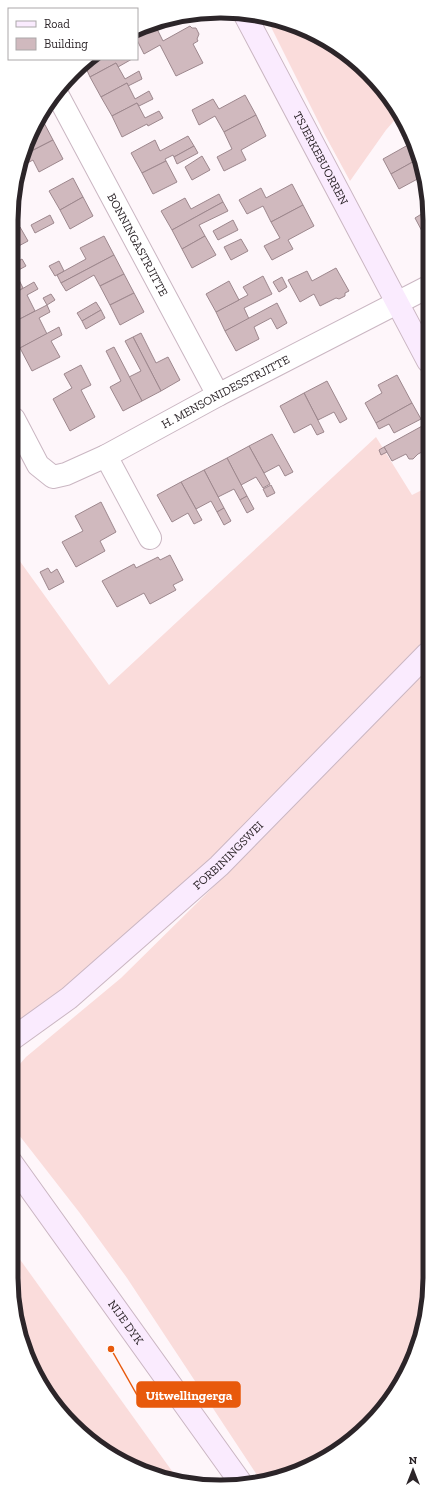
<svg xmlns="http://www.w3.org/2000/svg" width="441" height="1498" font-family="'Zilla Slab',serif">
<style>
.grass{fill:#fadcdb}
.building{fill:#d0b9be;stroke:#9d878d}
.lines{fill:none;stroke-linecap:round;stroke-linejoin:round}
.street-casing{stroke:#cab6c2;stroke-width:24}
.secondary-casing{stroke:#cab6c2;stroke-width:24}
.street{stroke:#fff;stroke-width:22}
.secondary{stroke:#faebfe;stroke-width:22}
.labels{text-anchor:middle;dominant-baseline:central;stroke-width:4;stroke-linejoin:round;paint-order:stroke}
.street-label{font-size:12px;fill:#2c2529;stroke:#fff}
.rim{fill:none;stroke:#2c2529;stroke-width:5}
.leader{fill:none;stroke:#e8590c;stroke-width:1.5}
.callout-dot{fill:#e8590c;stroke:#fff;stroke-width:1.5}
.callout{fill:#e8590c;stroke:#e8590c;stroke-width:1.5}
.callout-label{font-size:13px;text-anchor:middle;font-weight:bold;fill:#fff}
</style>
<rect width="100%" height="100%" fill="#fef6fa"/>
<g class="grass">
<path d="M266,17L313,33L369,73L399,115L386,130L350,181L325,135Z"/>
<path d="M376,437L412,495L428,487L427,640L295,776L166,905L66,995L12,1024L14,553L109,685Z"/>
<path d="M427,669L426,1318L402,1382L348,1444L275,1480L261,1481L127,1278L79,1212L12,1126V1073L26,1057L121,978L266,835Z"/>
<path d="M11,1247L177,1478L128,1465L63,1416L27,1357L11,1277Z"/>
</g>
<g class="building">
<path d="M155,25L163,41L190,26L192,28H196L199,34L197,39L198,41L193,44L203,63L176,76L160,45L144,54L137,40V33Z"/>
<path d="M91,59H132L118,67L116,63L90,77L85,66Z"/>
<path d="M116,63L125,79L139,71L142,79L128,86L127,83L101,97L90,77Z"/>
<path d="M127,83L135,99L149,91L153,99L139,106L137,103L112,116L101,97Z"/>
<path d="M245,95L256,115L224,132L215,116L199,125L192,110L213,99L219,109Z"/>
<path d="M137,103L145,118L159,111L163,118L148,126L147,124L122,137L112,116Z"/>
<path d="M256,115L266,136L241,150L246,160L224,171L217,157L232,149L224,132Z"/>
<path d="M43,121L53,140L29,152L27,150L38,123Z"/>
<path d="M409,131L418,159L391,174L383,159L408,145L402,135Z"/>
<path d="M188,136L194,146L174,157L173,155L165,159L166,161L142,173L131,153L155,140L160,151Z"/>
<path d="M53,140L63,159L39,172L33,160L20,167L26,154Z"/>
<path d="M194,146L198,153L177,164L174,157Z"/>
<path d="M202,156L210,170L192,180L185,167Z"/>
<path d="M418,159L423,176L399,189L391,174Z"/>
<path d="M166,161L177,182L153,194L142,173Z"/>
<path d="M73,178L83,197L60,210L49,191Z"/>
<path d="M292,184L303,205L271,222L263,206L247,214L239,200L261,188L266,198Z"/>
<path d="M219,194L223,202L172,230L161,211L185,198L191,209Z"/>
<path d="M83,197L93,216L70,229L60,210Z"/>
<path d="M223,202L228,211L199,225L205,236L182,249L172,230Z"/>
<path d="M303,205L314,226L288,240L293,249L272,260L264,246L280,238L271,222Z"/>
<path d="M428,210V230L423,233L415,218Z"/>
<path d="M50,215L54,223L35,233L31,225Z"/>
<path d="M233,220L238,230L218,240L213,231Z"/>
<path d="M20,227L28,241L15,248V229Z"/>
<path d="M428,230V243L423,233Z"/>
<path d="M104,236L114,255L61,283L57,275L86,259L80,248Z"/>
<path d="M205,236L216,255L192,268L182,249Z"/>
<path d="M241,239L248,251L231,260L224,247Z"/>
<path d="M114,255L124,274L100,286L94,275L66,291L61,283Z"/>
<path d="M22,259L26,266L15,272L23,288L15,293V263Z"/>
<path d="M59,261L64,271L55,276L49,266Z"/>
<path d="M336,268L349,291L345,293V296L339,299L336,298L320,306L314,294L300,302L288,280L307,271L312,281Z"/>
<path d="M124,274L134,293L110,305L100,286Z"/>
<path d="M263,276L272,294L244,308L249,319L225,331L216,312L248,295L243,287Z"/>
<path d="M282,277L287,287L279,292L273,282Z"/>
<path d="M229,281L239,300L216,312L206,294Z"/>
<path d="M34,282L38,289L27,295L35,311L14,322L15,293Z"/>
<path d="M134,293L144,312L120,325L110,305Z"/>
<path d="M51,294L55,300L47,305L43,298Z"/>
<path d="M96,302L101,310L82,321L77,313Z"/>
<path d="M277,303L287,323L277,329L271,318L254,327L259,339L236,351L225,331Z"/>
<path d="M47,305L50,312L39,318L47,334L20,348L14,337V322Z"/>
<path d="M101,310L105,318L86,329L82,321Z"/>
<path d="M59,327L62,335L51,341L60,357L32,371L20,348Z"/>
<path d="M141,333L156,363L168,357L180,380L161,391L133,337Z"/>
<path d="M133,337L161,391L142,401L129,377L141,371L125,341Z"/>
<path d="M114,347L142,401L123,411L110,387L121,381L106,351Z"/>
<path d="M81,365L91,385L81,390L95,417L70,431L53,399L72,388L64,374Z"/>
<path d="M397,375L412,403L376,423L365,403L382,393L378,385Z"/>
<path d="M327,381L347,419L340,423L334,412L318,420L304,393Z"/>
<path d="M304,393L324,432L317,435L311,424L294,433L280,406Z"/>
<path d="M412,403L421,419L394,433L389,424L379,429L376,423Z"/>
<path d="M424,425L428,432V449L418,454L413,459H409L406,454L392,461L384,447Z"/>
<path d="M272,434L293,472L285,476L279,465L264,473L249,446Z"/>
<path d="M249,446L270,484L263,488L256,477L241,485L227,458Z"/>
<path d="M384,447L387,452L381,455L379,450Z"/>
<path d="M227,458L247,496L240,500L234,489L218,497L204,470Z"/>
<path d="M204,470L224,508L217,512L211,501L196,509L181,482Z"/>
<path d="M181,482L202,520L194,524L188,513L172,522L157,495Z"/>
<path d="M271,485L275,493L267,497L263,489Z"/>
<path d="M247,496L254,509L247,513L240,500Z"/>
<path d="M101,502L116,532L100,541L105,551L76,567L62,542L83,531L75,516Z"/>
<path d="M224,508L231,521L224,525L217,512Z"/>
<path d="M170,555L183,580L173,585L176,590L150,604L144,593L117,607L102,581L134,564L136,568L158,557L160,560Z"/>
<path d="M48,568L51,573L57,569L64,582L49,590L40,572Z"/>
</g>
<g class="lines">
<defs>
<g id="street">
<path id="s1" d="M57,94L218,395"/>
<path id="s2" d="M14,419L38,465L53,477L66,474L106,456L218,395L428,287"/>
<path d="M106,456L150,538"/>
</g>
<g id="secondary">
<path id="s3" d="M245,15L428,361"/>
<path id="s4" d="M12,1039L69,998L219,866L427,654"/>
<path id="s5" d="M11,1162L241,1483"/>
</g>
</defs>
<use href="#street" class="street-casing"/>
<use href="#secondary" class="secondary-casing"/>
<use href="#street" class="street"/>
<use href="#secondary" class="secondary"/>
</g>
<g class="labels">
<g class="street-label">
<text stroke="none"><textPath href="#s3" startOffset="162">TSJERKEBUORREN</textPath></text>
<text stroke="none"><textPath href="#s1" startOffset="171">BONNINGASTRJITTE</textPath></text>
<text stroke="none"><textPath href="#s2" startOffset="264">H. MENSONIDESSTRJITTE</textPath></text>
<text stroke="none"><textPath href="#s4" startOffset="284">FORBININGSWEI</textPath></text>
<text stroke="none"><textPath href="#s5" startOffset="197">NIJE DYK</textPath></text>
</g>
</g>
<path d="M0 0H441V1498H0ZM220 18H221A202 202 0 0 1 423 220V1278A202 202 0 0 1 221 1480H220A202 202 0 0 1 18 1278V220A202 202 0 0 1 220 18Z" fill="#fff" fill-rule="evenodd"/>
<path class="rim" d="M220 18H221A202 202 0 0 1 423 220V1278A202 202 0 0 1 221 1480H220A202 202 0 0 1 18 1278V220A202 202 0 0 1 220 18Z"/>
<path class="leader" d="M111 1349L137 1395"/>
<circle class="callout-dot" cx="111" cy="1349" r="4"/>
<rect class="callout" x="137" y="1382" width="103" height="25" rx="4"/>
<g class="callout-label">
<text x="189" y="1400">Uitwellingerga</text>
</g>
<rect x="8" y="8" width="130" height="52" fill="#ffffff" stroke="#aba8a9"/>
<rect x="16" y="21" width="20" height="6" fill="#faebfe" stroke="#aba8a9"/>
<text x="44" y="28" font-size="12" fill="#2c2529">Road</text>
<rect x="16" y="38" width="20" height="12" fill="#d0b9be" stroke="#aba8a9"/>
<text x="44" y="48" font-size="12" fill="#2c2529">Building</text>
<g transform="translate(413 1470)" stroke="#ffffff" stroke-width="3" paint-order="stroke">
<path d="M0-3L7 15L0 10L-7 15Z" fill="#2c2529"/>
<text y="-6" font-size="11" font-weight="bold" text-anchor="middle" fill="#2c2529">N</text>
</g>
</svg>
